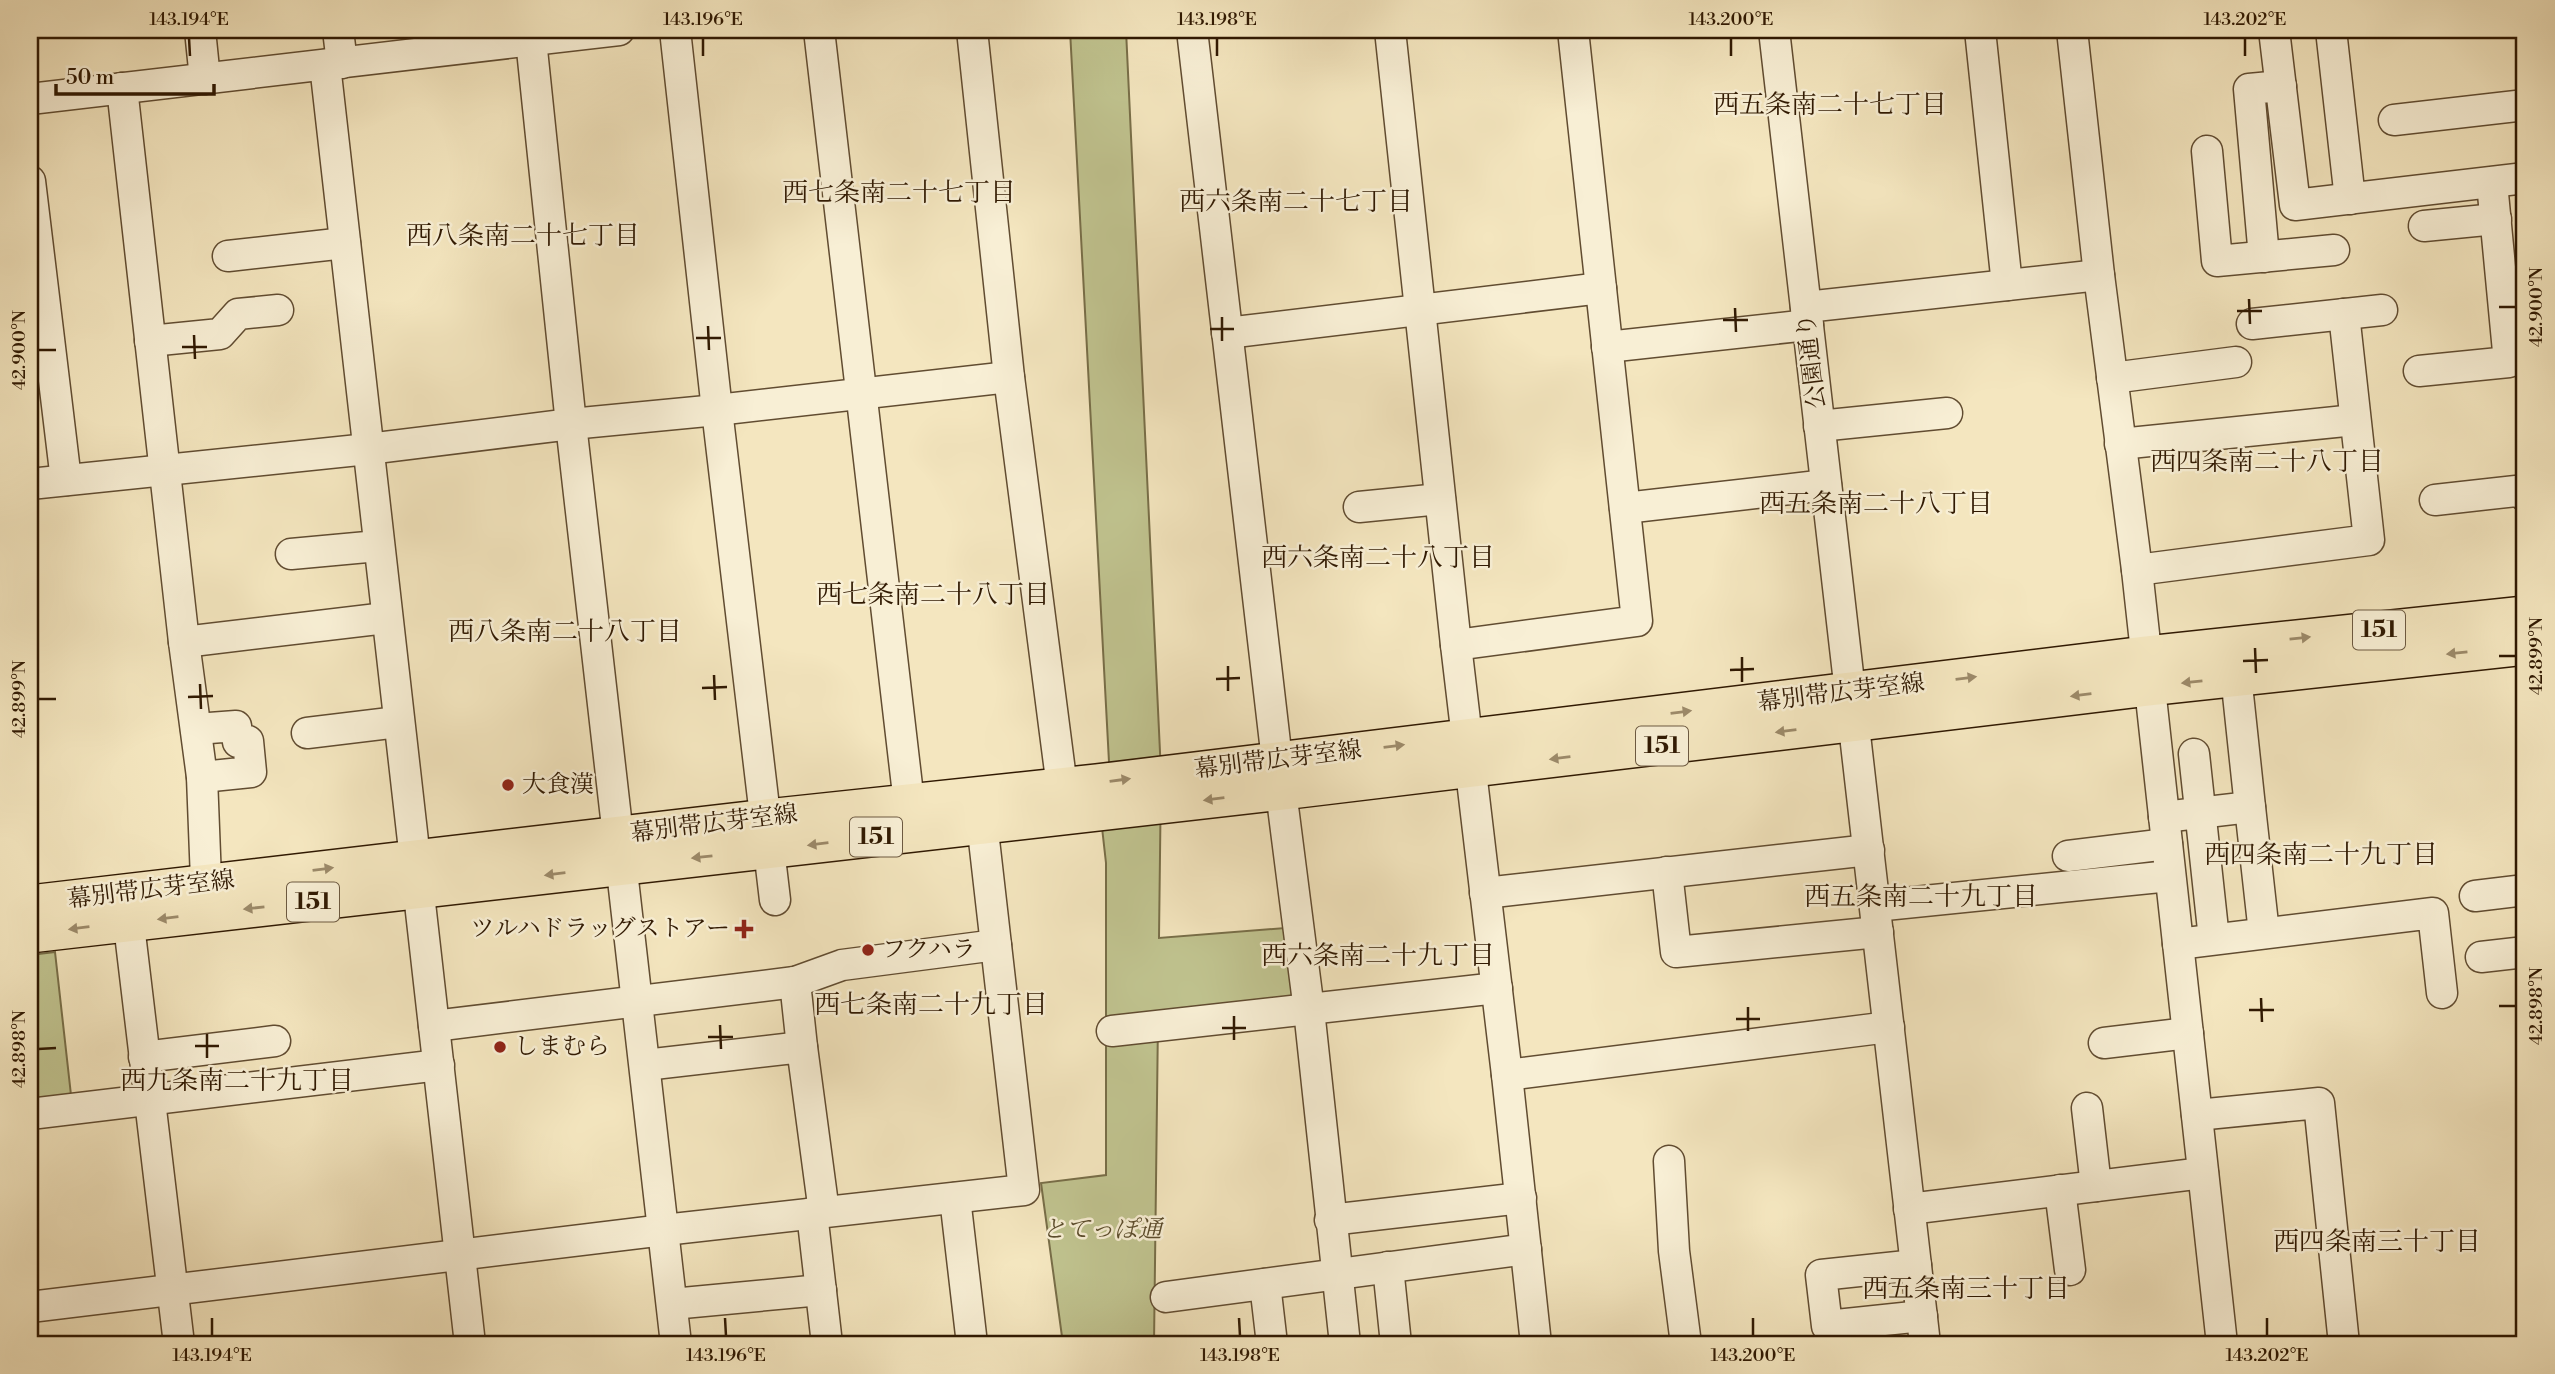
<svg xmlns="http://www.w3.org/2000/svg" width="2555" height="1374" font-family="'Libre Bodoni','Noto Serif JP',serif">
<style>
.green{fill:#c0c38f;stroke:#786e48;stroke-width:2}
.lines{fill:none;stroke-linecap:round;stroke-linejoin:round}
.minor-casing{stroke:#614c31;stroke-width:33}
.major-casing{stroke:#301902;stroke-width:40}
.minor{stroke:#f8efd5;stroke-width:30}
.major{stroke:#f4e6bf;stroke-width:37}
.oneway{fill:#9c8a6a}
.ticks{fill:none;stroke:#301902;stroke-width:2.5}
.poi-dot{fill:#8f2418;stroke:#f8efd5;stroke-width:2.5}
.labels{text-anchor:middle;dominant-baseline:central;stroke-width:5;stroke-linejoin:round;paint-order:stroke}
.shield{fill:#f8efd5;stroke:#6c5941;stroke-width:2}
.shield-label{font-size:23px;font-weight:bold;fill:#301902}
.street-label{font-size:24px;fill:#301902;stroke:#f8efd5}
.poi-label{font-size:24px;fill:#301902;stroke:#f8efd5;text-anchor:start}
.park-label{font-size:24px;font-style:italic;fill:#5b4c2c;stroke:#f8efd5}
.neighbourhood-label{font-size:26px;fill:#301902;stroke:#f8efd5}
.neatline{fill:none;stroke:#301902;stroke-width:2.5}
.ticks-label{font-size:18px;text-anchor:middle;fill:#301902}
</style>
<rect width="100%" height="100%" fill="#f4e6bf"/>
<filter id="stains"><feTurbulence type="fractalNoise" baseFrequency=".00286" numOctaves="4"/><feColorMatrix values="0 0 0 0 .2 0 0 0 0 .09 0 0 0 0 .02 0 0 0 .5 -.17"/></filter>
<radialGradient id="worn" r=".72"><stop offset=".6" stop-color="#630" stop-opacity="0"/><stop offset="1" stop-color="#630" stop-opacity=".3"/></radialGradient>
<g class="green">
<path d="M1070,30H1126L1161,773L1159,938L1285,928L1293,1006L1158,1020L1154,1344H1063L1041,1183L1106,1175V863L1097,783L1109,762Z"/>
<path d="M55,952L71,1095L30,1099V955Z"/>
</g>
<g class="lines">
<defs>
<g id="minor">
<path d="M200,30L205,79"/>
<path d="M338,30L342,63"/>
<path d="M675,30L717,410L775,900"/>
<path d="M819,30L909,803"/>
<path d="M972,30L1009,377L1062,787"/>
<path d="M1192,30L1277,760L1309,1010L1345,1344"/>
<path d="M1390,30L1456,645L1507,1075L1536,1344"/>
<path d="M1774,30L1925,1344"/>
<path d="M1980,30L2007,285"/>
<path d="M2072,30L2099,275L2137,570L2222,1344"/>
<path d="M2274,30L2295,205L2525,178"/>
<path d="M2331,30L2350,199"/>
<path d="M531,40L571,424L676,1344"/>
<path d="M325,65L470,1344"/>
<path d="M122,88L184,642L202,777L207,906"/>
<path d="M30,99L619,30"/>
<path d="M2394,120L2525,105"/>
<path d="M2207,151L2217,261L2334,250"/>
<path d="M30,181L66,480"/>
<path d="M2424,226L2496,219"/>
<path d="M228,256L345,243"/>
<path d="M2264,257L2249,89L2281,86"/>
<path d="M1806,307L2099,275"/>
<path d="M2252,324L2382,310"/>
<path d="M1227,333L1601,288"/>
<path d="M150,341L220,334L238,314L278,310"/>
<path d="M1607,347L1808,325"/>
<path d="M2419,371L2509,362L2492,183"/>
<path d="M2112,378L2236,362"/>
<path d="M1819,426L1947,413"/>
<path d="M2120,444L2355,420"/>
<path d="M30,484L368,449L571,424L717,410L1009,377"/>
<path d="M2435,500L2525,490V496"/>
<path d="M1359,507L1440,499"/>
<path d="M1625,508L1826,485"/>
<path d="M291,554L378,546"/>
<path d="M2137,570L2369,540L2344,314"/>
<path d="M184,642L386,618"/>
<path d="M1456,645L1637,621L1573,30"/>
<path d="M196,729L236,726L238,742L248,741L251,772L202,777"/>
<path d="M307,733L398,722"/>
<path d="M2194,754L2214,939"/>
<path d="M2250,807L2264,933"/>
<path d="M2164,817L2250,807L2234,657"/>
<path d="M2068,856L2167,844"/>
<path d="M1667,872L1676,952L1878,932"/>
<path d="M1485,893L1869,850"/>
<path d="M2475,896L2525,890"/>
<path d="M126,900L179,1344"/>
<path d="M1875,906L2170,876"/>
<path d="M2178,944L2433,913L2442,993"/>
<path d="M2481,957L2525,952"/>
<path d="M795,982L802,1047"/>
<path d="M434,1026L795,982L842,965L996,945"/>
<path d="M1112,1031L1497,988"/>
<path d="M2104,1043L2188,1033"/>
<path d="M144,1057L275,1041"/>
<path d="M645,1065L802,1047L824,1212"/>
<path d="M1507,1075L1889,1027"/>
<path d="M2087,1108L2096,1186"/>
<path d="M30,1114L439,1065"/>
<path d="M2197,1115L2319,1103L2344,1344"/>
<path d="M1669,1161L1674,1251L1686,1344"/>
<path d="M2060,1190L2070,1270"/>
<path d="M955,1198L972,1344"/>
<path d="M1909,1209L2203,1173"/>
<path d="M812,1213L827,1344"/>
<path d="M1330,1220L1521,1198"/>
<path d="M1916,1265L1821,1275L1827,1326L1922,1316"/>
<path d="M1388,1267L1396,1344"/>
<path d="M1265,1284L1272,1344"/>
<path d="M1166,1297L1526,1249"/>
<path d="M672,1304L821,1290"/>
<path d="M30,1307L664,1230L1024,1190L980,805"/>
</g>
<g id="major">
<path d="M30,904L767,818L1097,783L2145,655L2525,615"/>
<path d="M30,934L1282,791L2149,687L2525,646"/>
</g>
</defs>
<use href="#minor" class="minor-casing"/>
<use href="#major" class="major-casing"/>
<use href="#minor" class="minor"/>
<use href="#major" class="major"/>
</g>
<defs><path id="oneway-solid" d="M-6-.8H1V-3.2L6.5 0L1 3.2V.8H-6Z" transform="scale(1.75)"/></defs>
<g class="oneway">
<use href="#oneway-solid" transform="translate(2300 638) rotate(-6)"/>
<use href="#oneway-solid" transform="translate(2457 653) rotate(174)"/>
<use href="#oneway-solid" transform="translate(1966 678) rotate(-7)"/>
<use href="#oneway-solid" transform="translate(2192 682) rotate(174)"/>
<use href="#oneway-solid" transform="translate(2081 695) rotate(173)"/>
<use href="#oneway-solid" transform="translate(1681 712) rotate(-7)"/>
<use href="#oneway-solid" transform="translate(1786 731) rotate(173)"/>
<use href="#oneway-solid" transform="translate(1394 746) rotate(-7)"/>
<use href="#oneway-solid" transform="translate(1560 758) rotate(173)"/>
<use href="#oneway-solid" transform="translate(1120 780) rotate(-8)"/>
<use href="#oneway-solid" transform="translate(1214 799) rotate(173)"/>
<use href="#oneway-solid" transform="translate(818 844) rotate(173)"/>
<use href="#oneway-solid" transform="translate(702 857) rotate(174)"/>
<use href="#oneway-solid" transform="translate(323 869) rotate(-7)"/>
<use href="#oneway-solid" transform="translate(555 874) rotate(173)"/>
<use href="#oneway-solid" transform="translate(254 908) rotate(174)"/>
<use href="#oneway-solid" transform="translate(168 918) rotate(173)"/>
<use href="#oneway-solid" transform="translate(79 928) rotate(173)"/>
</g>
<path class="ticks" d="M189,38L190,56M703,38V56M1217,38V56M1731,38V56M2245,38V56M2249,299L2250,324M2499,307H2516M1735,308L1736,332M2237,311H2262M1222,317V341M1723,320H1748M708,326L709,350M1210,329H1234M194,335L195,359M696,338H721M182,347H207M38,350H56M2255,648L2256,673M2499,656H2516M1742,657V682M2243,661L2268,660M1228,666V691M1730,670L1754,669M714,675L715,700M1216,679L1240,678M200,684L201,709M702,688L727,687M188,697L213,696M38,699H56M2261,998L2262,1022M2499,1006H2516M1748,1007V1031M2249,1010H2274M1234,1016V1040M1736,1019H1760M720,1025L721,1049M1222,1028H1246M207,1034V1058M708,1037H733M195,1046H219M38,1049L56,1048M212,1318V1336M725,1318L726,1336M1239,1318L1240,1336M1753,1318V1336M2267,1318V1336"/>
<g class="poi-dot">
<circle cx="508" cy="785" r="7"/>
<path d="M740.5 918.5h7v7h7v7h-7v7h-7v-7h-7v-7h7z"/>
<circle cx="868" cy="950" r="7"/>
<circle cx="500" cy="1047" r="7"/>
</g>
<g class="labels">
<g class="shield">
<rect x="2353" y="610.5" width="52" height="39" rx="5"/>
<rect x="1636" y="726.5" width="52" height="39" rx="5"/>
<rect x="850" y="817.5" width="52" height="39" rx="5"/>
<rect x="287" y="882.5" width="52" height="39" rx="5"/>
</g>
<g class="shield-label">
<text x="2379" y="630">151</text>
<text x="1662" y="746">151</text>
<text x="876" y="837">151</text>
<text x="313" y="902">151</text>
</g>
<g class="street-label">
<text transform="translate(1812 361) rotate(-97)">公園通り</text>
<text transform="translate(1841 693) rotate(-7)">幕別帯広芽室線</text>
<text transform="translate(1278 760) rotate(-7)">幕別帯広芽室線</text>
<text transform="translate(714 824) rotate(-7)">幕別帯広芽室線</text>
<text transform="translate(151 890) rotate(-7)">幕別帯広芽室線</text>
</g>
<g class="poi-label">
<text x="522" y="785">大食漢</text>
<text x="730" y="929" text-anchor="end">ツルハドラッグストアー</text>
<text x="882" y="950">フクハラ</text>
<text x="514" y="1047">しまむら</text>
</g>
<g class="park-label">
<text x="1102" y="1230">とてっぽ通</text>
</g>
<g class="neighbourhood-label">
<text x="1830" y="105">西五条南二十七丁目</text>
<text x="899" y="193">西七条南二十七丁目</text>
<text x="1296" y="202">西六条南二十七丁目</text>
<text x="523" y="236">西八条南二十七丁目</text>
<text x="2267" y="462">西四条南二十八丁目</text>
<text x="1876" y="504">西五条南二十八丁目</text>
<text x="1378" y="558">西六条南二十八丁目</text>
<text x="933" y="595">西七条南二十八丁目</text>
<text x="565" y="632">西八条南二十八丁目</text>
<text x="2321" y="855">西四条南二十九丁目</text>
<text x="1921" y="897">西五条南二十九丁目</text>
<text x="1378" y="956">西六条南二十九丁目</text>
<text x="931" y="1005">西七条南二十九丁目</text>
<text x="237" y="1081">西九条南二十九丁目</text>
<text x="2377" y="1242">西四条南三十丁目</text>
<text x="1966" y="1289">西五条南三十丁目</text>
</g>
</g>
<rect width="2555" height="1374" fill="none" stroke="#f4e6bf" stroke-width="77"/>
<path d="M56 84v10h158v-10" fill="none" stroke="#301902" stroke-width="3.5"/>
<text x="66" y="84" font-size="21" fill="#301902" stroke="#f8efd5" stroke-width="5" paint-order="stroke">50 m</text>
<rect x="38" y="38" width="2478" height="1298" class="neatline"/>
<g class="ticks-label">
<text x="189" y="25">143.194°E</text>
<text x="703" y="25">143.196°E</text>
<text x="1217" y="25">143.198°E</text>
<text x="1731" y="25">143.200°E</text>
<text x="2245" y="25">143.202°E</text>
<text transform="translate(2536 307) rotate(-90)" y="6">42.900°N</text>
<text transform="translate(19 350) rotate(-90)" y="6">42.900°N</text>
<text transform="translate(2536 656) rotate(-90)" y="6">42.899°N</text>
<text transform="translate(19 699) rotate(-90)" y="6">42.899°N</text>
<text transform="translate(2536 1006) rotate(-90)" y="6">42.898°N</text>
<text transform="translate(19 1049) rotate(-90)" y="6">42.898°N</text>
<text x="212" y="1361">143.194°E</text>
<text x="726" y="1361">143.196°E</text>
<text x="1240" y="1361">143.198°E</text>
<text x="1753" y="1361">143.200°E</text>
<text x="2267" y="1361">143.202°E</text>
</g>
<rect width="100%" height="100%" filter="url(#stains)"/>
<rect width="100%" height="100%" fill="url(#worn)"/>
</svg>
